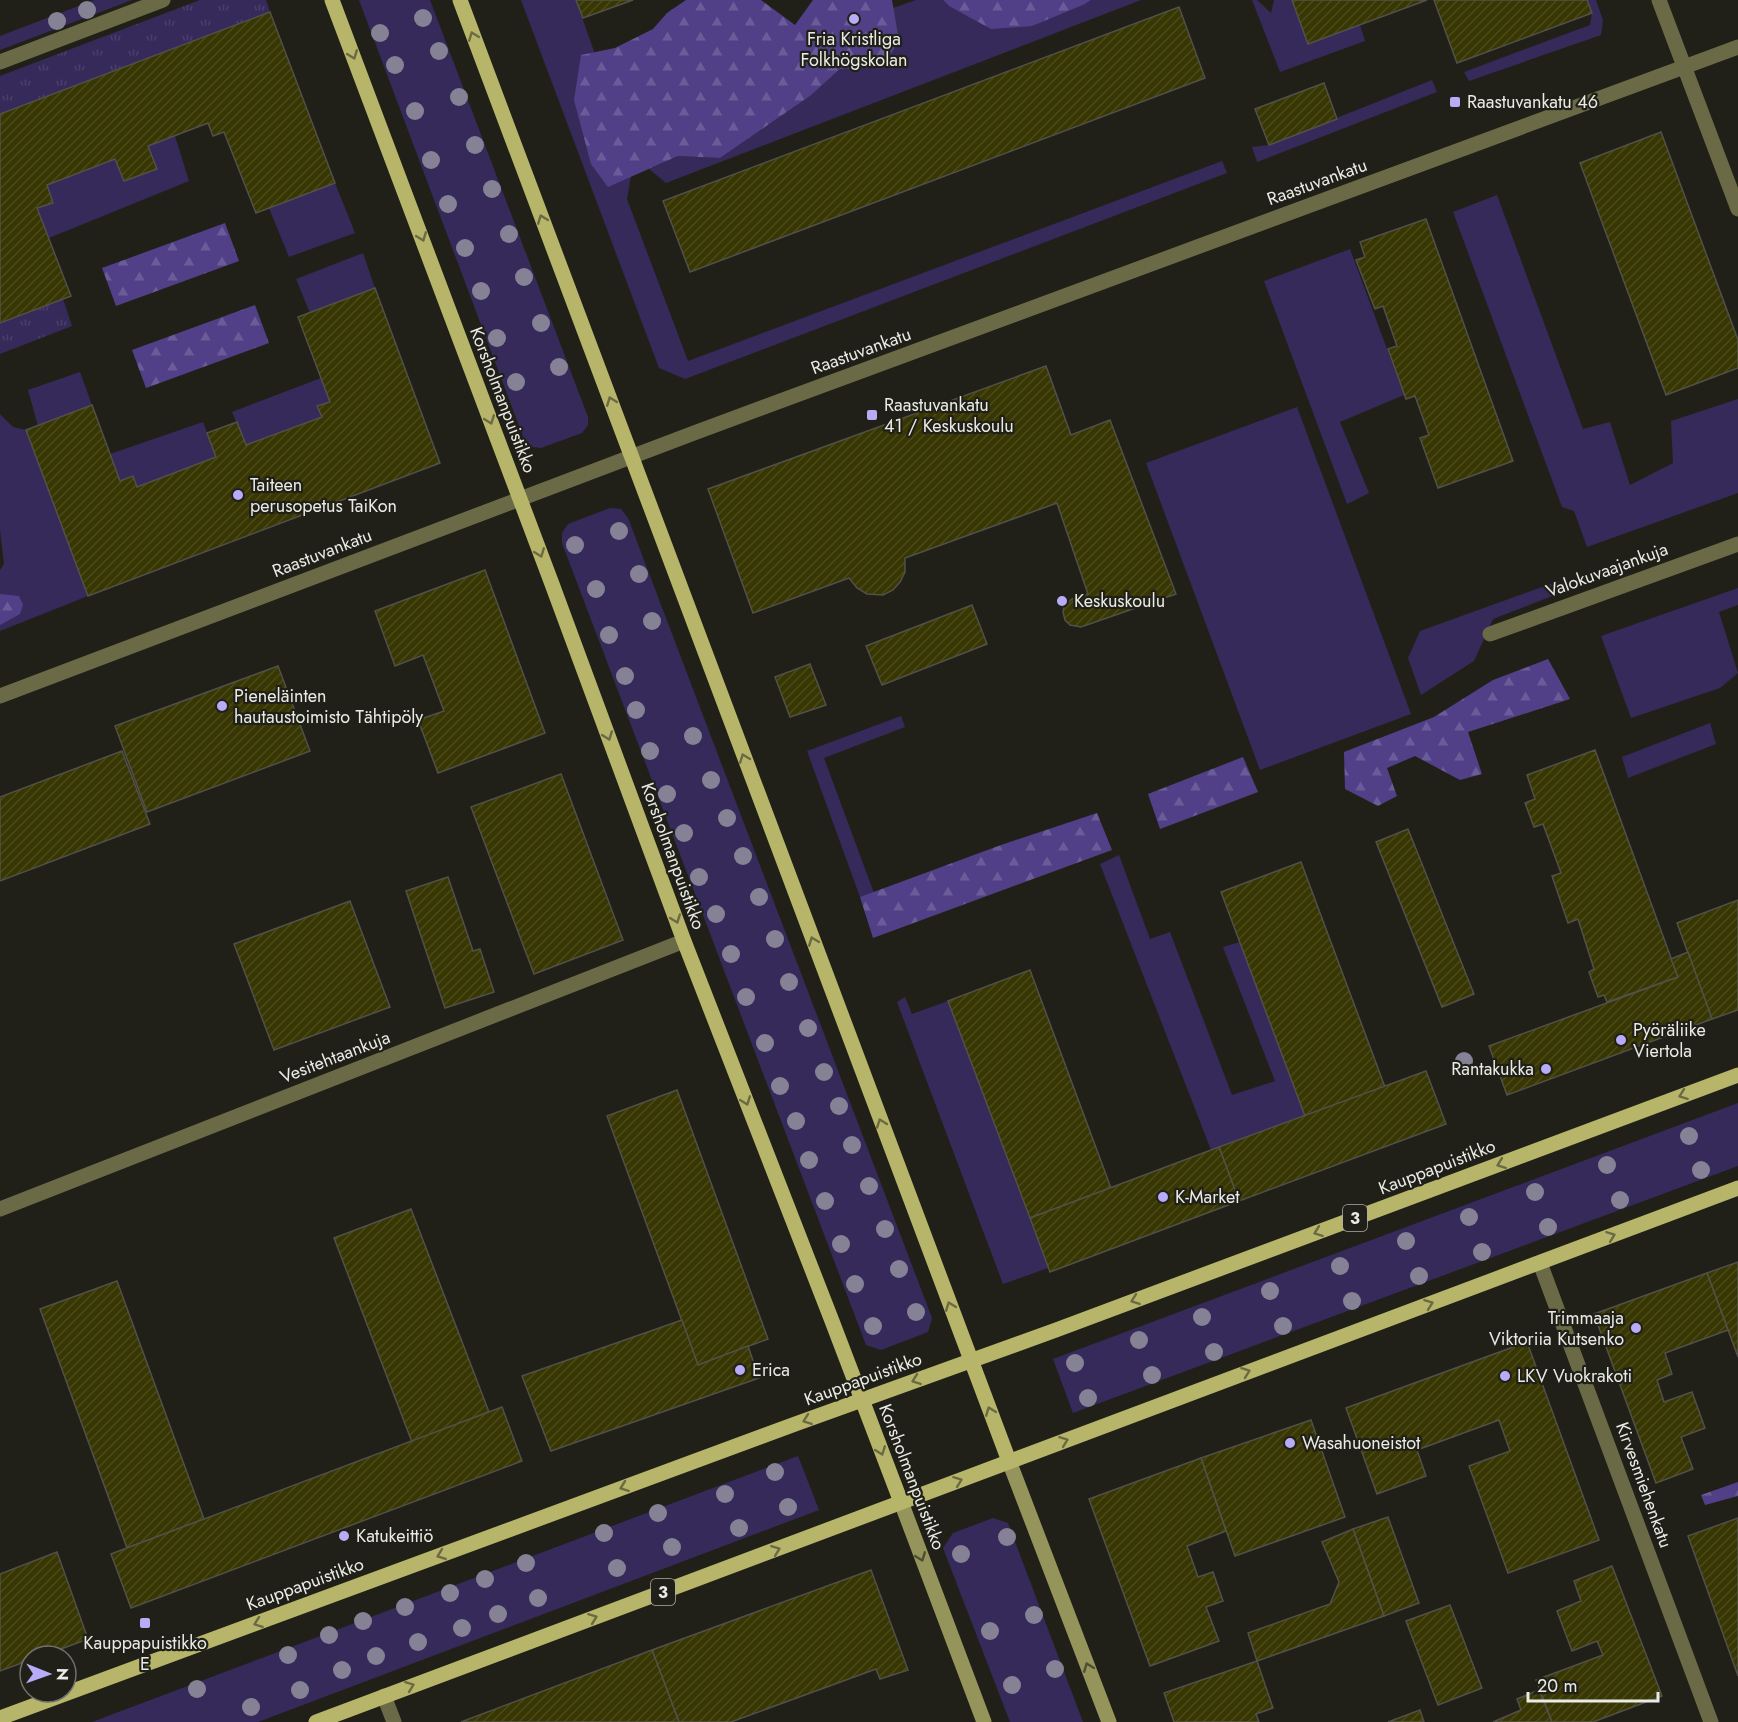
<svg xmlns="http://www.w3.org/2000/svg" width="1738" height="1722" font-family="Jost,sans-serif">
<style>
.green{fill:#362a5b}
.forest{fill:url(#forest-firs)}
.park{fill:url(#park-tufts)}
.building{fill:url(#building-hatch);stroke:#515149;stroke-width:1.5}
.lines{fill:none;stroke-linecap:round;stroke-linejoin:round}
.service{stroke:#6a6a47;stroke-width:15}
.minor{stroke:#6a6a47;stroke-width:15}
.secondary{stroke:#95945b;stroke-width:15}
.primary{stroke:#b7b56a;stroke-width:15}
.tree{fill:#868296}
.oneway{stroke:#6c6a42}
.oneway2{stroke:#4f4e33}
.poi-dot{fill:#b8abf7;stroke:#202019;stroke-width:2}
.labels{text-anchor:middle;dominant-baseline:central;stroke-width:4.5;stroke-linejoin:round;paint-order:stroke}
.shield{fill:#202019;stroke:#aeaea8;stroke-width:1.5}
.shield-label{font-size:16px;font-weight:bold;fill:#ebebe6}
.poi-label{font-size:18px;fill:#ebebe6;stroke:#202019;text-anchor:start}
.street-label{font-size:18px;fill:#ebebe6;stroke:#202019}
</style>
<defs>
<pattern id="forest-firs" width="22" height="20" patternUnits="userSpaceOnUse" patternTransform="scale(1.5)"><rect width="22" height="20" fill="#514087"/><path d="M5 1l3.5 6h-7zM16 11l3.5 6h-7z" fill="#6a5c98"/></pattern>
<pattern id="park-tufts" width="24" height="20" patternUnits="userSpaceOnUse" patternTransform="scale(1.5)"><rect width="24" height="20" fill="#362a5b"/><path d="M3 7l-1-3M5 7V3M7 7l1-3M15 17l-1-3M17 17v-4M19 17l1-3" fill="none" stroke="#4a3f6b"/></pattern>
<pattern id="building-hatch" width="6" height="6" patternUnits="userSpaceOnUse" patternTransform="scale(1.5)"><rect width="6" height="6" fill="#383602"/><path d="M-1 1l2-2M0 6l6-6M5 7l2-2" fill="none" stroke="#4b4a1b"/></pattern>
</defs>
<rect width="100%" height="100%" fill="#202019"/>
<g class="green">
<path d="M94,0H132L0,50V36Z"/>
<path d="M359,0H430L588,417V425L582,433L541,448L532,447L524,439Z"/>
<path d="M521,0H576L603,77L635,153L627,199L688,361L1222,161L1227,173L685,379L659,368Z"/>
<path d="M916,0H943L949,6L1085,4L1091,0H1141L666,183L649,169L678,156L720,158L810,96L840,69L884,67L899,40L893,8Z"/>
<path d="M1252,0H1257L1271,13L1274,0H1292L1308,44L1360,25L1365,41L1280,72Z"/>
<path d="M1587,0H1596L1603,20L1601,35L1469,81L1464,72L1590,25L1592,13Z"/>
<path d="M1432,80L1437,92L1257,162L1252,147L1269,145Z"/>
<path d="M175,136L189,181L49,238L37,208L53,202L47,185L115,159L124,181L157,169L148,146Z"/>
<path d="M335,183L355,233L289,257L269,208Z"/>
<path d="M1497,195L1583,429L1610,422L1630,485L1673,463L1671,421L1738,399V493L1587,547L1574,511L1562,507L1453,212Z"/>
<path d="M1350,249L1404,395L1340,422L1369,493L1347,504L1264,281Z"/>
<path d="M363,253L375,288L310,313L296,279Z"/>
<path d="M80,372L92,405L38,426L28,390Z"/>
<path d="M321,378L330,402L318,406L322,417L246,445L232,412Z"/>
<path d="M1297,407L1411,714L1260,770L1146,463Z"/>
<path d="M0,414L13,427L26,430L88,596L0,631V570L4,564L0,530Z"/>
<path d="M203,422L216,457L137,487L120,481L110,454Z"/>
<path d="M610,508L621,509L628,518L932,1318L928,1332L881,1350L866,1345L562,543V533L568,524Z"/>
<path d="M1559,581L1560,593L1493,619L1474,661L1421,695L1408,658L1420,631Z"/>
<path d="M1738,588V605L1719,612L1738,673L1720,688L1631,718L1601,636Z"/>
<path d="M901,716L905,727L824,758L874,893L860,897L807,751Z"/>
<path d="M1710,723L1716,744L1628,778L1622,757Z"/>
<path d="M1119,855L1150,939L1170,932L1232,1095L1275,1081L1223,947L1240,942L1305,1116L1211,1150L1100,864Z"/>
<path d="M905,997L912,1014L948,1001L1048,1268L1003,1284L897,1002Z"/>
<path d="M1738,1103V1166L1073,1413L1053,1359Z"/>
<path d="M798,1456L819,1510L258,1722H92Z"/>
<path d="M993,1518L1008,1523L1083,1722H1010L943,1548L953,1533Z"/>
</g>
<g class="forest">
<path d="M686,0H761L795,25L813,0H892L899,40L884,67L840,69L810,96L720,158L678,156L608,187L591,164L574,100L581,55L615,48L653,29L667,13Z"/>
<path d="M943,0H1091L1085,4L1032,26L991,29L949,6Z"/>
<path d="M225,223L239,261L116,306L102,268Z"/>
<path d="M255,305L269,343L146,388L132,350Z"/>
<path d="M0,594L19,596L23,605L20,614L0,625Z"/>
<path d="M1548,659L1570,699L1468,732L1482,774L1460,780L1415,756L1387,768L1397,796L1378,806L1345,789L1344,752L1434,717L1493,680Z"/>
<path d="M1243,757L1258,792L1160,829L1148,794Z"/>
<path d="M1097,813L1112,850L873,938L860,897L1001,845Z"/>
<path d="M1738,1482V1496L1705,1505L1701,1495Z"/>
</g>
<g class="park">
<path d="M200,0H266L270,12L0,114V76Z"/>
<path d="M63,299L72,326L0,354V323Z"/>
</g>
<g class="building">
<path d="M576,0H633L583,18Z"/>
<path d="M1292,0H1427L1308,44Z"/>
<path d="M1434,0H1587L1592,13L1457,63Z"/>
<path d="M1179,7L1205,78L690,272L663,201Z"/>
<path d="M270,12L335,183L256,213L224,132L213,136L208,123L148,146L157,169L124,181L115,159L47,185L53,203L37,208L71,296L0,323V114Z"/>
<path d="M1324,83L1337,119L1269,145L1255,109Z"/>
<path d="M1661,132L1738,340V368L1666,395L1580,163Z"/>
<path d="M1426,219L1513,461L1438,488L1420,438L1429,435L1415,396L1406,399L1388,349L1397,346L1383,306L1375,309L1356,260L1365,257L1360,242Z"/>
<path d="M375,288L440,463L88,596L26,430L92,405L120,481L133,476L137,487L216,457L207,433L237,422L246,445L322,417L317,406L330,402L298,317Z"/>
<path d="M1046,366L1071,435L1110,420L1176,594L1081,627L1070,625L1065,620L1063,612L1064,606L1072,599L1088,594L1057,503L905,558V572L900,582L893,590L883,595L867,594L857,588L849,578L753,613L708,489Z"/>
<path d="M485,570L545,733L438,773L418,720L444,711L423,655L395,666L375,611Z"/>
<path d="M972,605L987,644L882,685L866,646Z"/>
<path d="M810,664L826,705L790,717L775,677Z"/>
<path d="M278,666L310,751L147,812L115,726Z"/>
<path d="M1595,750L1678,977L1607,1002L1604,995L1598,997L1589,972L1594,969L1578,919L1568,923L1552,876L1561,873L1543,824L1534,827L1525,803L1535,799L1527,775Z"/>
<path d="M122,751L150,824L0,881V797Z"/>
<path d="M561,774L623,940L534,974L471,807Z"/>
<path d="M1408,829L1474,994L1442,1007L1376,842Z"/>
<path d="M1301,862L1385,1087L1305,1116L1221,892Z"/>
<path d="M448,877L473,951L480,949L494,992L445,1008L406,891Z"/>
<path d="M1738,900V1010L1712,1019L1677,923Z"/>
<path d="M350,901L390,1007L274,1050L234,944Z"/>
<path d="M1688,952L1712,1019L1507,1095L1489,1046L1678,977L1671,959Z"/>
<path d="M1030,970L1111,1188L1030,1218L948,1001Z"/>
<path d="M1426,1071L1446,1124L1239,1201L1219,1147Z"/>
<path d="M677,1090L768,1339L698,1365L607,1116Z"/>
<path d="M1219,1147L1239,1201L1050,1272L1030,1218Z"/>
<path d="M411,1209L489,1412L412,1442L334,1238Z"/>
<path d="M1738,1262V1357L1707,1273Z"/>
<path d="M1707,1273L1728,1330L1665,1353L1672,1374L1657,1380L1664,1402L1692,1392L1705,1428L1681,1437L1693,1469L1656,1483L1594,1314Z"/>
<path d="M117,1281L204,1519L127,1548L40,1309Z"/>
<path d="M682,1320L698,1365L748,1346L759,1378L551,1451L522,1376Z"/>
<path d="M1527,1342L1599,1540L1508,1573L1469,1466L1510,1451L1499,1420L1417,1450L1426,1476L1377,1494L1346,1408Z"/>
<path d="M502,1407L522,1461L131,1608L111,1554Z"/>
<path d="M1311,1420L1345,1517L1235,1556L1201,1458Z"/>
<path d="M1201,1458L1226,1531L1187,1546L1198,1577L1213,1572L1223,1601L1206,1607L1219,1641L1150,1666L1089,1499Z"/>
<path d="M1388,1517L1419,1603L1384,1616L1353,1529Z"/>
<path d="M1738,1518V1676L1688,1536Z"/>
<path d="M1353,1529L1384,1616L1257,1661L1248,1633L1330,1604L1339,1582L1322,1542Z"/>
<path d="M57,1552L88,1639L42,1656H30V1660L0,1671V1574Z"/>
<path d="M1612,1566L1662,1696L1593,1722H1552L1536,1680L1603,1655L1597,1641L1572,1651L1557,1611L1581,1601L1574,1581Z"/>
<path d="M871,1570L908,1670L880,1679L876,1669L731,1722H679L652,1650Z"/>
<path d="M1450,1605L1482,1688L1438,1705L1406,1621Z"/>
<path d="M652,1650L679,1722H461Z"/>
<path d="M1257,1661L1273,1708L1256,1714L1259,1722H1174L1164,1693Z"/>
<path d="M1539,1690L1552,1722H1493L1521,1710L1517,1699Z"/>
<path d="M1420,1710L1424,1722H1388Z"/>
</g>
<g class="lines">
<g class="service">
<path d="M0,62L163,0"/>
<path d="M1490,634L1738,544"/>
<path d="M0,1209L684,941"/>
</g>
<g class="minor">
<path d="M1659,0L1738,209"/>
<path d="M0,696L694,433L1738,47"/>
<path d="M1540,1263L1711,1722"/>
<path d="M384,1696L394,1722"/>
</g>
<g class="secondary">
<path d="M1009,1461L1109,1722"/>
<path d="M901,1502L984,1722"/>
</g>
<g class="primary">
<path d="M332,0L552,584L684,941L832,1321L901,1502"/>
<path d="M460,0L1009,1461"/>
<path d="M0,1718L798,1423L1056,1330L1738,1075"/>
<path d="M316,1722L1738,1188"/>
</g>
</g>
<g class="tree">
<circle cx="87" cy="10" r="9"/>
<circle cx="423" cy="18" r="9"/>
<circle cx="57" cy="21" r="9"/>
<circle cx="380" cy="33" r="9"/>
<circle cx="439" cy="51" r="9"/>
<circle cx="395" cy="65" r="9"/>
<circle cx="459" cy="97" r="9"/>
<circle cx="415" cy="111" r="9"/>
<circle cx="475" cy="145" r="9"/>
<circle cx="431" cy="160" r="9"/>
<circle cx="492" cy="189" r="9"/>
<circle cx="448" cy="204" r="9"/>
<circle cx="509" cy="234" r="9"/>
<circle cx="465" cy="248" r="9"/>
<circle cx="524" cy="277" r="9"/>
<circle cx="481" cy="291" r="9"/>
<circle cx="541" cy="323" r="9"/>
<circle cx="497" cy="338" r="9"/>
<circle cx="559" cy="367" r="9"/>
<circle cx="516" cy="382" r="9"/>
<circle cx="619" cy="531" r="9"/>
<circle cx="575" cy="545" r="9"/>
<circle cx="639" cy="574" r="9"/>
<circle cx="596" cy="589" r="9"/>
<circle cx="652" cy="621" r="9"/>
<circle cx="609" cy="635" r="9"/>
<circle cx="625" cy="676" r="9"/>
<circle cx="636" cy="710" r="9"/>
<circle cx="693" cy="736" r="9"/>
<circle cx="650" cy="751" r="9"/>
<circle cx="711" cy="780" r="9"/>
<circle cx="667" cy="794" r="9"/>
<circle cx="727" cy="818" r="9"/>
<circle cx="684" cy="833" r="9"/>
<circle cx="743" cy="856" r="9"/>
<circle cx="699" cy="877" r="9"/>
<circle cx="759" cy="897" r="9"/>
<circle cx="716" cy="914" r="9"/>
<circle cx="775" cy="939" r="9"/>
<circle cx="731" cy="954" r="9"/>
<circle cx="789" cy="982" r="9"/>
<circle cx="746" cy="997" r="9"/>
<circle cx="808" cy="1028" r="9"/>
<circle cx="765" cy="1043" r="9"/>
<circle cx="1464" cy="1061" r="9"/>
<circle cx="824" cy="1072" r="9"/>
<circle cx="780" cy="1086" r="9"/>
<circle cx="839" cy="1106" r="9"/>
<circle cx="796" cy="1121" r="9"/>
<circle cx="1689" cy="1136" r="9"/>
<circle cx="852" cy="1145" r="9"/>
<circle cx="809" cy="1160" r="9"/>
<circle cx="1607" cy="1165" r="9"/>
<circle cx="1701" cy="1170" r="9"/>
<circle cx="869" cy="1186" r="9"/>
<circle cx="1535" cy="1192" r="9"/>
<circle cx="1620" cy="1200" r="9"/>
<circle cx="825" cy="1201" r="9"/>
<circle cx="1469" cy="1217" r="9"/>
<circle cx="1548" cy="1227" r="9"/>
<circle cx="885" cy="1229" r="9"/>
<circle cx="1406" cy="1241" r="9"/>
<circle cx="841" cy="1244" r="9"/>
<circle cx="1482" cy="1252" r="9"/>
<circle cx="1340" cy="1266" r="9"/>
<circle cx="899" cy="1269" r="9"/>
<circle cx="1419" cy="1276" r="9"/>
<circle cx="855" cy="1284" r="9"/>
<circle cx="1270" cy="1291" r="9"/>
<circle cx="1352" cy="1301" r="9"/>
<circle cx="916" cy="1312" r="9"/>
<circle cx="1202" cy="1317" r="9"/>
<circle cx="873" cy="1326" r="9"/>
<circle cx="1283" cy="1326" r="9"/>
<circle cx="1139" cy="1340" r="9"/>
<circle cx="1214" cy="1352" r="9"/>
<circle cx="1075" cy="1363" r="9"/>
<circle cx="1152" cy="1375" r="9"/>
<circle cx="1088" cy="1398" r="9"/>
<circle cx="775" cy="1472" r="9"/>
<circle cx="725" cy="1494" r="9"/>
<circle cx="788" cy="1507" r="9"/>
<circle cx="658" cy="1513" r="9"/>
<circle cx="739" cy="1528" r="9"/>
<circle cx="604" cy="1533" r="9"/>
<circle cx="1007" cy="1537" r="9"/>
<circle cx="672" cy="1547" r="9"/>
<circle cx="961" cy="1554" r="9"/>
<circle cx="526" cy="1563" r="9"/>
<circle cx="617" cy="1568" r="9"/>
<circle cx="485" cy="1579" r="9"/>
<circle cx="450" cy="1593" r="9"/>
<circle cx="538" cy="1598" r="9"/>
<circle cx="405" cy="1607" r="9"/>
<circle cx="498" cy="1614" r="9"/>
<circle cx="1034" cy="1615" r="9"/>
<circle cx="363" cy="1621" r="9"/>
<circle cx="462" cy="1628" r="9"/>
<circle cx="990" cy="1631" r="9"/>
<circle cx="329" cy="1635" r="9"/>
<circle cx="418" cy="1642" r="9"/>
<circle cx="288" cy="1655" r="9"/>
<circle cx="376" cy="1656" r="9"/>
<circle cx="1055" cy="1669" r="9"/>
<circle cx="342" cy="1670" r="9"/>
<circle cx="1012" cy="1685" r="9"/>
<circle cx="197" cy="1689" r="9"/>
<circle cx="300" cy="1690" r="9"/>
<circle cx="251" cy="1707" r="9"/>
</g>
<defs><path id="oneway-chevron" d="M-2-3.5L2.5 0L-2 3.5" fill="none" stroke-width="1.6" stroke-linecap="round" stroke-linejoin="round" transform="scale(1.5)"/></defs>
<g class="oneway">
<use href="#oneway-chevron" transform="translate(473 36) rotate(-111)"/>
<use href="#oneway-chevron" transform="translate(353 55) rotate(69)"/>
<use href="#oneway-chevron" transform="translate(542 219) rotate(-111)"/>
<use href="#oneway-chevron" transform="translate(422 237) rotate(69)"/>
<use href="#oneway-chevron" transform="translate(611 401) rotate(-111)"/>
<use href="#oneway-chevron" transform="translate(490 420) rotate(69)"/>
<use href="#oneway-chevron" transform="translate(540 553) rotate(69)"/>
<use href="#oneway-chevron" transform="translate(608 736) rotate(70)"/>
<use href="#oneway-chevron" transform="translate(744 758) rotate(-111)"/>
<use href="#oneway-chevron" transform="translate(676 919) rotate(70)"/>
<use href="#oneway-chevron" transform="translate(813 941) rotate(-111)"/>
<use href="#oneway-chevron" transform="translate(1683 1095) rotate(160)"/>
<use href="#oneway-chevron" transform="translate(746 1101) rotate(69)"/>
<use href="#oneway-chevron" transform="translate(881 1123) rotate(-110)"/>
<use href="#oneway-chevron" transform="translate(1501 1164) rotate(159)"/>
<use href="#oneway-chevron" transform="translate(1318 1232) rotate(160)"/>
<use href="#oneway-chevron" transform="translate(1611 1236) rotate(-21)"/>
<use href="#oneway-chevron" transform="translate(1135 1300) rotate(160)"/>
<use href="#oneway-chevron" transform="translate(1429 1304) rotate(-20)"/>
<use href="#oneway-chevron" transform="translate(950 1306) rotate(-111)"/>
<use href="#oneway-chevron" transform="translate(1246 1372) rotate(-20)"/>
<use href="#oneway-chevron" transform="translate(916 1380) rotate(160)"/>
<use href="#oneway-chevron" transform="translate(990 1411) rotate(-111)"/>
<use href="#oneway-chevron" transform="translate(807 1420) rotate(160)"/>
<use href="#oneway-chevron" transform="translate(1064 1441) rotate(-21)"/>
<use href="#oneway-chevron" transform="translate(881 1451) rotate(69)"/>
<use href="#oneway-chevron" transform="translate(958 1481) rotate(-21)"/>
<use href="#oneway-chevron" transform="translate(624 1487) rotate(160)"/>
<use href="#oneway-chevron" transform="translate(776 1550) rotate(-21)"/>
<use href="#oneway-chevron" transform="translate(441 1555) rotate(160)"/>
<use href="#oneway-chevron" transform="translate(593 1618) rotate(-21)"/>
<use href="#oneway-chevron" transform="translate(258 1623) rotate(160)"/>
<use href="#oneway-chevron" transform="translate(410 1686) rotate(-21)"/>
</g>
<g class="oneway2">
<use href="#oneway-chevron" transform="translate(921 1557) rotate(69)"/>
<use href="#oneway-chevron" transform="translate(1088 1667) rotate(-111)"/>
</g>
<g class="poi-dot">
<circle cx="854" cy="19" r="6"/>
<rect x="1449" y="96" width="12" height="12" rx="3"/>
<rect x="866" y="409" width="12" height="12" rx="3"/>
<circle cx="238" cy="495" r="6"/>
<circle cx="1062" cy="601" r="6"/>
<circle cx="222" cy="706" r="6"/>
<circle cx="1621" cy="1040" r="6"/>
<circle cx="1546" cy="1069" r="6"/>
<circle cx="1163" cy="1197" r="6"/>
<circle cx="1636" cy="1328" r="6"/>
<circle cx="740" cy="1370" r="6"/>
<circle cx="1505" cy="1376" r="6"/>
<circle cx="1290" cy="1443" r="6"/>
<circle cx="344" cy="1536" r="6"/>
<rect x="139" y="1617" width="12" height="12" rx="3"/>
</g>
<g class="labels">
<g class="shield">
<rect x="1343" y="1205" width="24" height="26" rx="4.5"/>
<rect x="651" y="1579" width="24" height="26" rx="4.5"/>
</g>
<g class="shield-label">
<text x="1355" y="1218">3</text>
<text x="663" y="1592">3</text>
</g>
<g class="poi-label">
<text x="854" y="39" text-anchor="middle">Fria Kristliga<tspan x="854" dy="21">Folkhögskolan</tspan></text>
<text x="1467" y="102">Raastuvankatu 46</text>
<text x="884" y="405">Raastuvankatu<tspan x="884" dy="21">41 / Keskuskoulu</tspan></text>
<text x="250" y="485">Taiteen<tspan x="250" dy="21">perusopetus TaiKon</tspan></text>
<text x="1074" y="601">Keskuskoulu</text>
<text x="234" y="696">Pieneläinten<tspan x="234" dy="21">hautaustoimisto Tähtipöly</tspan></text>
<text x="1633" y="1030">Pyöräliike<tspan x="1633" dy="21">Viertola</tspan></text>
<text x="1534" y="1069" text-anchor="end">Rantakukka</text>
<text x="1175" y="1197">K-Market</text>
<text x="1624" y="1318" text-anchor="end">Trimmaaja<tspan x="1624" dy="21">Viktoriia Kutsenko</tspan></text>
<text x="752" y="1370">Erica</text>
<text x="1517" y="1376">LKV Vuokrakoti</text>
<text x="1302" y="1443">Wasahuoneistot</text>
<text x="356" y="1536">Katukeittiö</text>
<text x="145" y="1643" text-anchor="middle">Kauppapuistikko<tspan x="145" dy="21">E</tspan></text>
</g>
<g class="street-label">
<text transform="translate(1317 182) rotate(-20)">Raastuvankatu</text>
<text transform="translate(861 351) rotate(-20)">Raastuvankatu</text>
<text transform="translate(503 400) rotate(69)">Korsholmanpuistikko</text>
<text transform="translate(322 553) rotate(-21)">Raastuvankatu</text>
<text transform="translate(1607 570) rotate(-20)">Valokuvaajankuja</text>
<text transform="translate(673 856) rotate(70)">Korsholmanpuistikko</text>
<text transform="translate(335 1057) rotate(-21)">Vesitehtaankuja</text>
<text transform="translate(1437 1167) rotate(-21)">Kauppapuistikko</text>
<text transform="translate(863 1379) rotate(-20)">Kauppapuistikko</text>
<text transform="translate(912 1477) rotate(69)">Korsholmanpuistikko</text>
<text transform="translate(1644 1485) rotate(70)">Kirvesmiehenkatu</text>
<text transform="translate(305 1584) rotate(-20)">Kauppapuistikko</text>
</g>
</g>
<g transform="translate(48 1674) rotate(91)"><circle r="28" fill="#202019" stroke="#71716b" stroke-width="1.5"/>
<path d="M0-4.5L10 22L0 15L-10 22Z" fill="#b8abf7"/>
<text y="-9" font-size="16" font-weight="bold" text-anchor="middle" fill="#ebebe6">N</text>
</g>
<path d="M1528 1692v9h130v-9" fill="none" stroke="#ebebe6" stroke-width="3"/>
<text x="1537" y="1692" font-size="18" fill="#ebebe6" stroke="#202019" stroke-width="4.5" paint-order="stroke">20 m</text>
</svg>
